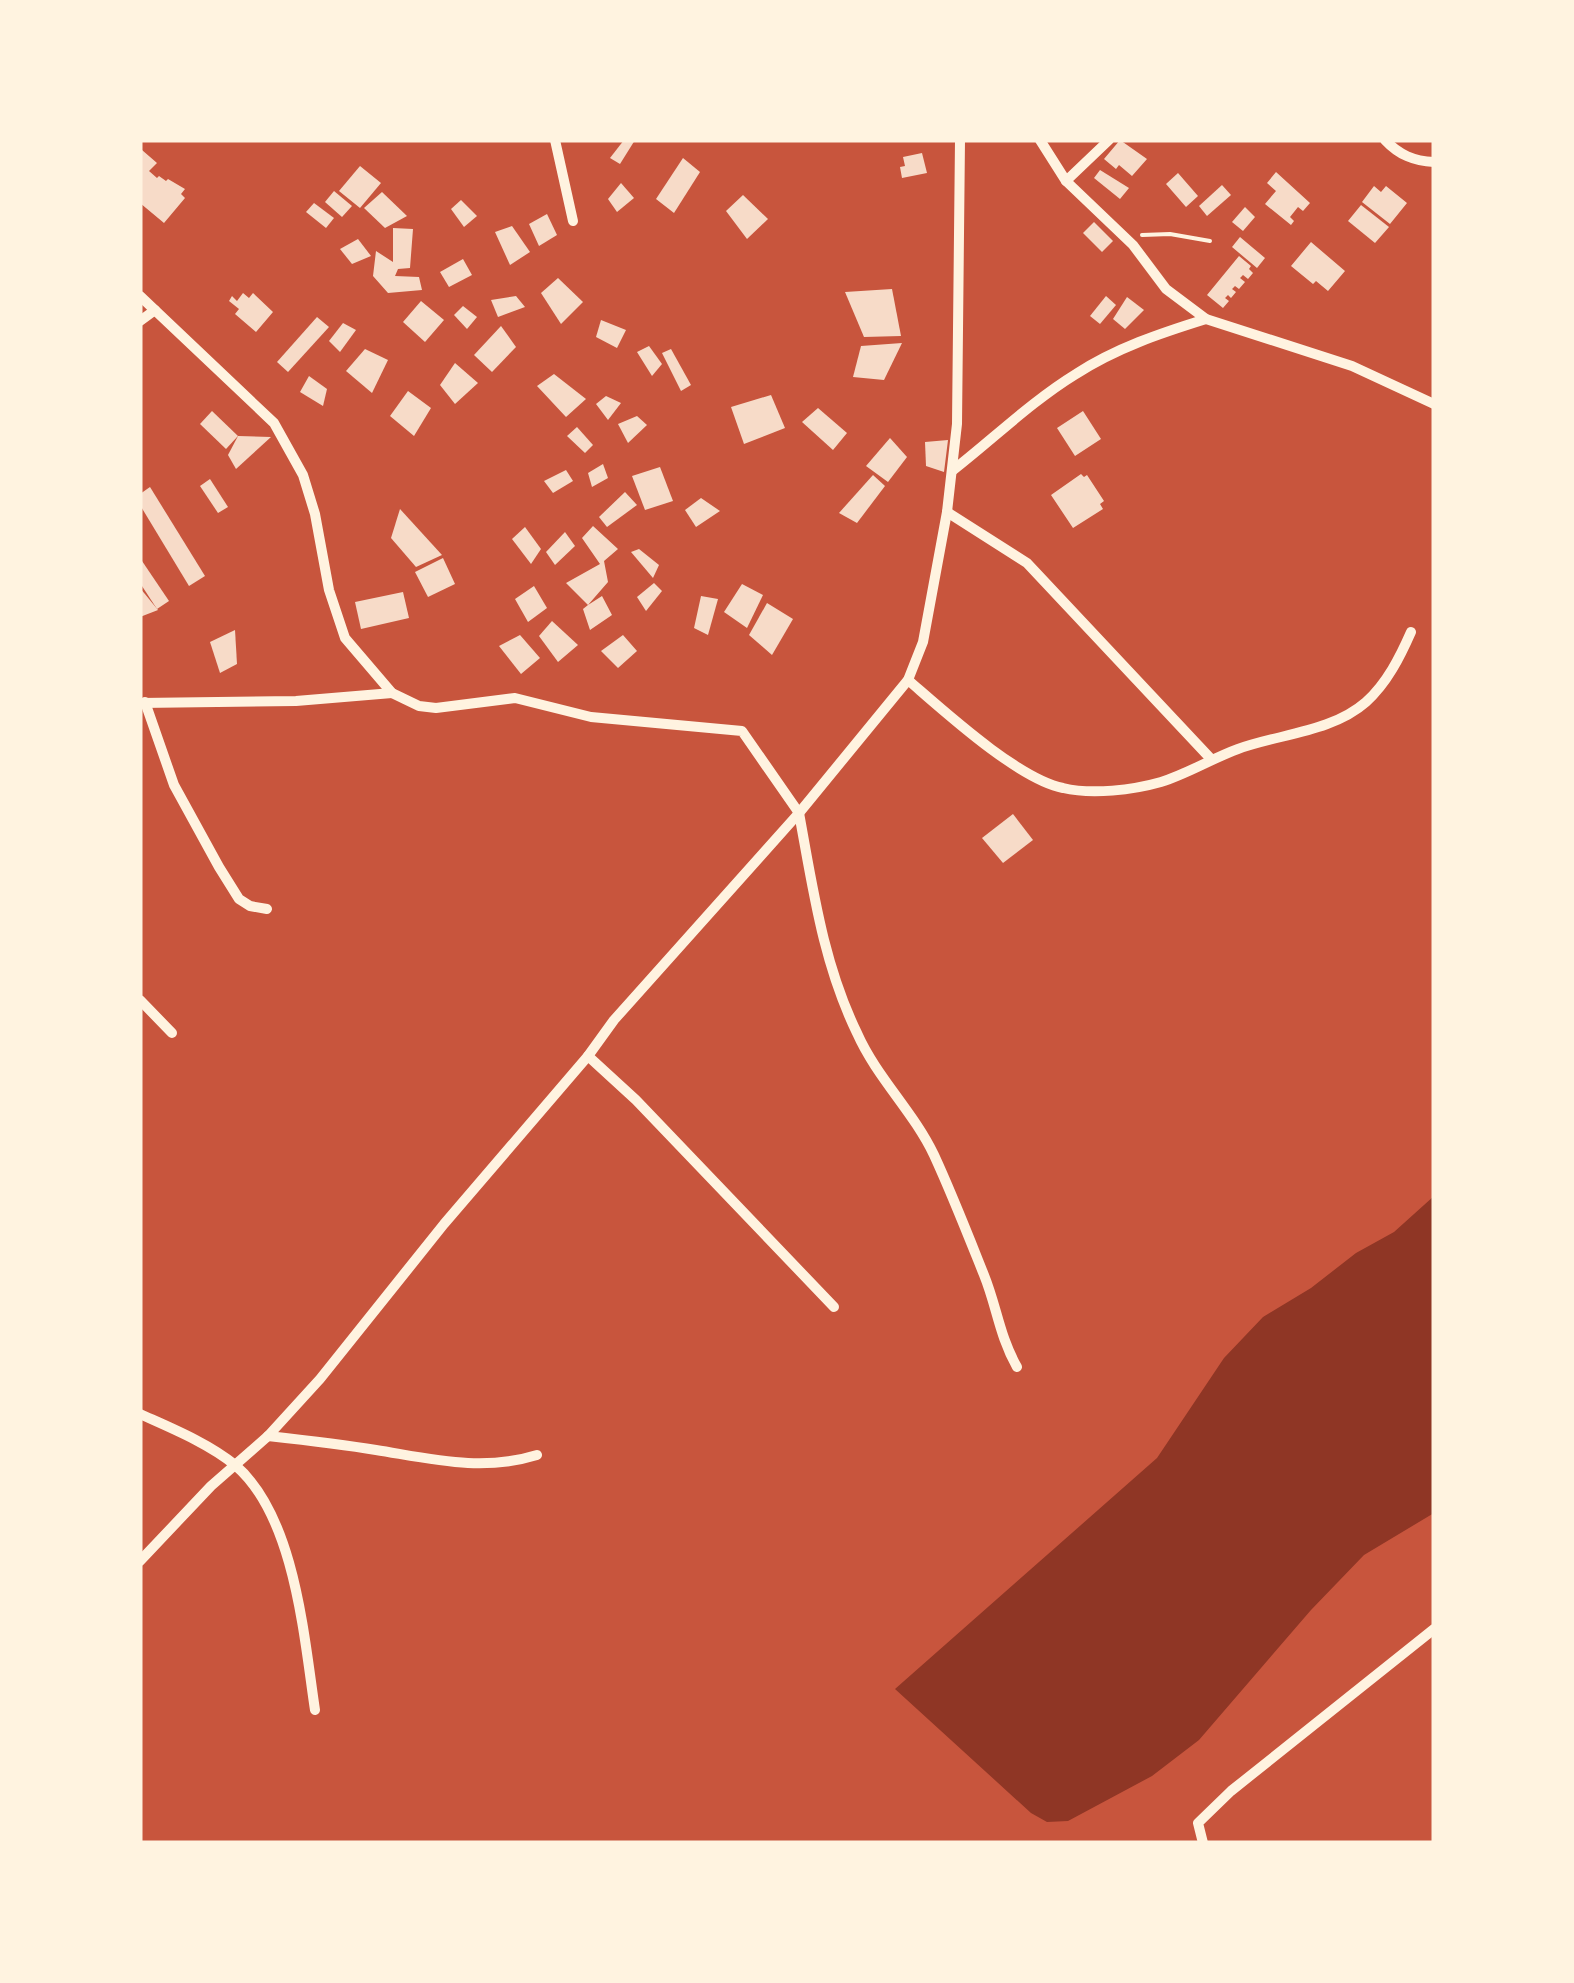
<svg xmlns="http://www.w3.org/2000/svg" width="1574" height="1983" font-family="'Golos Text',sans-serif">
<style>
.water{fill:#8f3625}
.building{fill:#f7dbc8}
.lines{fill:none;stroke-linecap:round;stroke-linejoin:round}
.path{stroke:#fff3e0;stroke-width:4}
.minor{stroke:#fff3e0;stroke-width:10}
</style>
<rect width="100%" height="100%" fill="#c8553d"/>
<path class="water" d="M1434,1196V1513L1364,1555L1311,1610L1199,1740L1152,1776L1068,1821L1047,1822L1031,1813L895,1689L1157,1458L1224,1358L1263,1317L1311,1288L1356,1253L1394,1232Z"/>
<g class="building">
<path d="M624,140H635L620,164L610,158Z"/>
<path d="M1120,140L1147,159L1132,176L1119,165L1116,169L1104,159Z"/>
<path d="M142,150L157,163L149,171L157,178L159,176L166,181L168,179L185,189L181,194L185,198L164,223L140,203Z"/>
<path d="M922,153L927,173L902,178L900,167L905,166L903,157Z"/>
<path d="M683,158L700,172L674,213L656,199Z"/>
<path d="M360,166L381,183L360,208L339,191Z"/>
<path d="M1100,170L1129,188L1120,199L1094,178Z"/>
<path d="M1276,172L1310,203L1303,211L1298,207L1290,217L1294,221L1291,225L1265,204L1276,191L1267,183Z"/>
<path d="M1178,173L1198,196L1186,207L1166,184Z"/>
<path d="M621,183L634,198L617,212L608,199Z"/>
<path d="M1222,185L1231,195L1207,216L1199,206Z"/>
<path d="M1374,186L1381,192L1386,186L1407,203L1390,224L1362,202Z"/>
<path d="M334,191L352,206L342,217L325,202Z"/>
<path d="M382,192L407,216L385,228L364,208Z"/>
<path d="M743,195L768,219L747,239L726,211Z"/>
<path d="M461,200L477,216L464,227L451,209Z"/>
<path d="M314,203L334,218L326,228L306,212Z"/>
<path d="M1361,205L1389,227L1375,243L1348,221Z"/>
<path d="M1245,207L1255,217L1243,231L1232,222Z"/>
<path d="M547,214L557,235L539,246L529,224Z"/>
<path d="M1094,222L1113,241L1102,252L1083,233Z"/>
<path d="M512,226L530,252L510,265L495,232Z"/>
<path d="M393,228L413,229L410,268L398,269L395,276L419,277L422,290L388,293L373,276L376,251L393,262Z"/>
<path d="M1240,237L1265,258L1257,268L1232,247Z"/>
<path d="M358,239L371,256L352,264L340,249Z"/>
<path d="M1311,242L1345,271L1328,291L1316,281L1313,284L1291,266Z"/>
<path d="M1239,256L1251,266L1249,269L1253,273L1248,279L1243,275L1240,278L1245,282L1239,289L1235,286L1232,289L1236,292L1231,298L1228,295L1225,298L1229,301L1223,308L1207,295Z"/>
<path d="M463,259L472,275L449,287L440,272Z"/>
<path d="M558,278L583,302L561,324L541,293Z"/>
<path d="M892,289L901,336L864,337L845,292Z"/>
<path d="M243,293L249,298L253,293L273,312L256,332L235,314L239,309L229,301L232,296L237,301Z"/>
<path d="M516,296L525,307L498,317L491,300Z"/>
<path d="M1106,296L1116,305L1100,324L1090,316Z"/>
<path d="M1127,297L1144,310L1125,329L1113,319Z"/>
<path d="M421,301L444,320L425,342L403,322Z"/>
<path d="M463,306L477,317L467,329L454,315Z"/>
<path d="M317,317L329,327L288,372L277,362Z"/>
<path d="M601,320L626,330L617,348L596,337Z"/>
<path d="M343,323L356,330L340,352L329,341Z"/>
<path d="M501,326L516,347L492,372L474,355Z"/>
<path d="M902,343L884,380L853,377L861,346Z"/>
<path d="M649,346L662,364L652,376L637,352Z"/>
<path d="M365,349L388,360L372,393L346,371Z"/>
<path d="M671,349L691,385L681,391L662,353Z"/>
<path d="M455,363L478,383L455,404L440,385Z"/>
<path d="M554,374L586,399L566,417L537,386Z"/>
<path d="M309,376L327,389L323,406L300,392Z"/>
<path d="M408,391L431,408L414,436L390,416Z"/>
<path d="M771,395L785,428L744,444L731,407Z"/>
<path d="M606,396L621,403L608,420L596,404Z"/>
<path d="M818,408L847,433L833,450L802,422Z"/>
<path d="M212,411L238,436L226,449L200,424Z"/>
<path d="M1083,411L1101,439L1075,456L1057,428Z"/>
<path d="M637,416L647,425L628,443L618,424Z"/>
<path d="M577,427L593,445L585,453L567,436Z"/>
<path d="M238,436L271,437L236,469L228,455Z"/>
<path d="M890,438L907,457L888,482L866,466Z"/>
<path d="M948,440L944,472L926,466L925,442Z"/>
<path d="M603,464L608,478L592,487L588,473Z"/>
<path d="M660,467L673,501L645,510L632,476Z"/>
<path d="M566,470L573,481L553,493L544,481Z"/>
<path d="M1081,474L1084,477L1087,475L1104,501L1100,504L1103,509L1073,528L1051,495Z"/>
<path d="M873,475L885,486L857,523L839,513Z"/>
<path d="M210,479L228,507L218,513L200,486Z"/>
<path d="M150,487L205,576L189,586L140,505V494Z"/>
<path d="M625,492L637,505L607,527L599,517Z"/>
<path d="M701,498L720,511L696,527L685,510Z"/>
<path d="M400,509L442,555L416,567L391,538Z"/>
<path d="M593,526L618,549L604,561L608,582L588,605L602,596L612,615L590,630L583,609L588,605L566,583L600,564L582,538Z"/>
<path d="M525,527L541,549L531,564L512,539Z"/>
<path d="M565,532L575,546L555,565L546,552Z"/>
<path d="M639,549L659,565L653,578L631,552Z"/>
<path d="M140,558L169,601L157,609L140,583Z"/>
<path d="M443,558L455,584L428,597L415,572Z"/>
<path d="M654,583L662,591L646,611L637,597Z"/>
<path d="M742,584L763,595L747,628L724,612Z"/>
<path d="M534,586L547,608L528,622L515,599Z"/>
<path d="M140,588L158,610L140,617Z"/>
<path d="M403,592L409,618L361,629L355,602Z"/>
<path d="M701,596L718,599L708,635L694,628Z"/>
<path d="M767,603L793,619L772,655L749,635Z"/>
<path d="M552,621L578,645L558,662L539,636Z"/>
<path d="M235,630L237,664L220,673L210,642Z"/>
<path d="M520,635L540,658L521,674L499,646Z"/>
<path d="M623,635L637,651L618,668L601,651Z"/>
<path d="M1013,814L1033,840L1003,863L982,838Z"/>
</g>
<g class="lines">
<path class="path" d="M1142,235L1170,234L1210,241"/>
<g class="minor">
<path d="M555,140L573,221"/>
<path d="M1040,140L1066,181L1133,245L1166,289L1206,319L1352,366L1434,404"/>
<path d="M1385,140C1399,155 1414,161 1434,162"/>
<path d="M1066,181L1109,140"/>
<path d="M140,296L274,423L303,475L315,514L329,590L345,638L392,693L419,706L436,708L515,698L591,717L742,731L799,813"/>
<path d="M140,321L155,310"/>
<path d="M952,471C993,439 1032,401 1076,374C1116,348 1161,333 1206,319"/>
<path d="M947,512L1027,563L1211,759"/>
<path d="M908,680C944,711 1018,779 1063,788C1092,795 1133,790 1161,782C1187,774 1213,758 1238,749C1279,734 1332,732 1366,702C1387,683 1400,657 1411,632"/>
<path d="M145,702L174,785L219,867L239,899L250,906L267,909"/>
<path d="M140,703L296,701L392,693"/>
<path d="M799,813C813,889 823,963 857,1033C877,1078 913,1111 934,1155C952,1194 968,1235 984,1275C997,1307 999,1335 1017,1367"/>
<path d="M140,1000L172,1033"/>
<path d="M588,1056L636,1100L834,1307"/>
<path d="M140,1414C171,1428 208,1443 235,1465C295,1516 304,1637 315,1710"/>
<path d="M268,1436C304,1440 340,1444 376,1450C432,1459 482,1472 537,1455"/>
<path d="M140,1561L211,1486L268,1436L320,1379L444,1224L588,1056L614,1020L799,813L908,680L923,642L947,512L957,424L960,140"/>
<path d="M1203,1843L1198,1823L1231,1791L1434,1629"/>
</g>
</g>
<rect width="1574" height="1983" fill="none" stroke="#fff3e0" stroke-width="285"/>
</svg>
